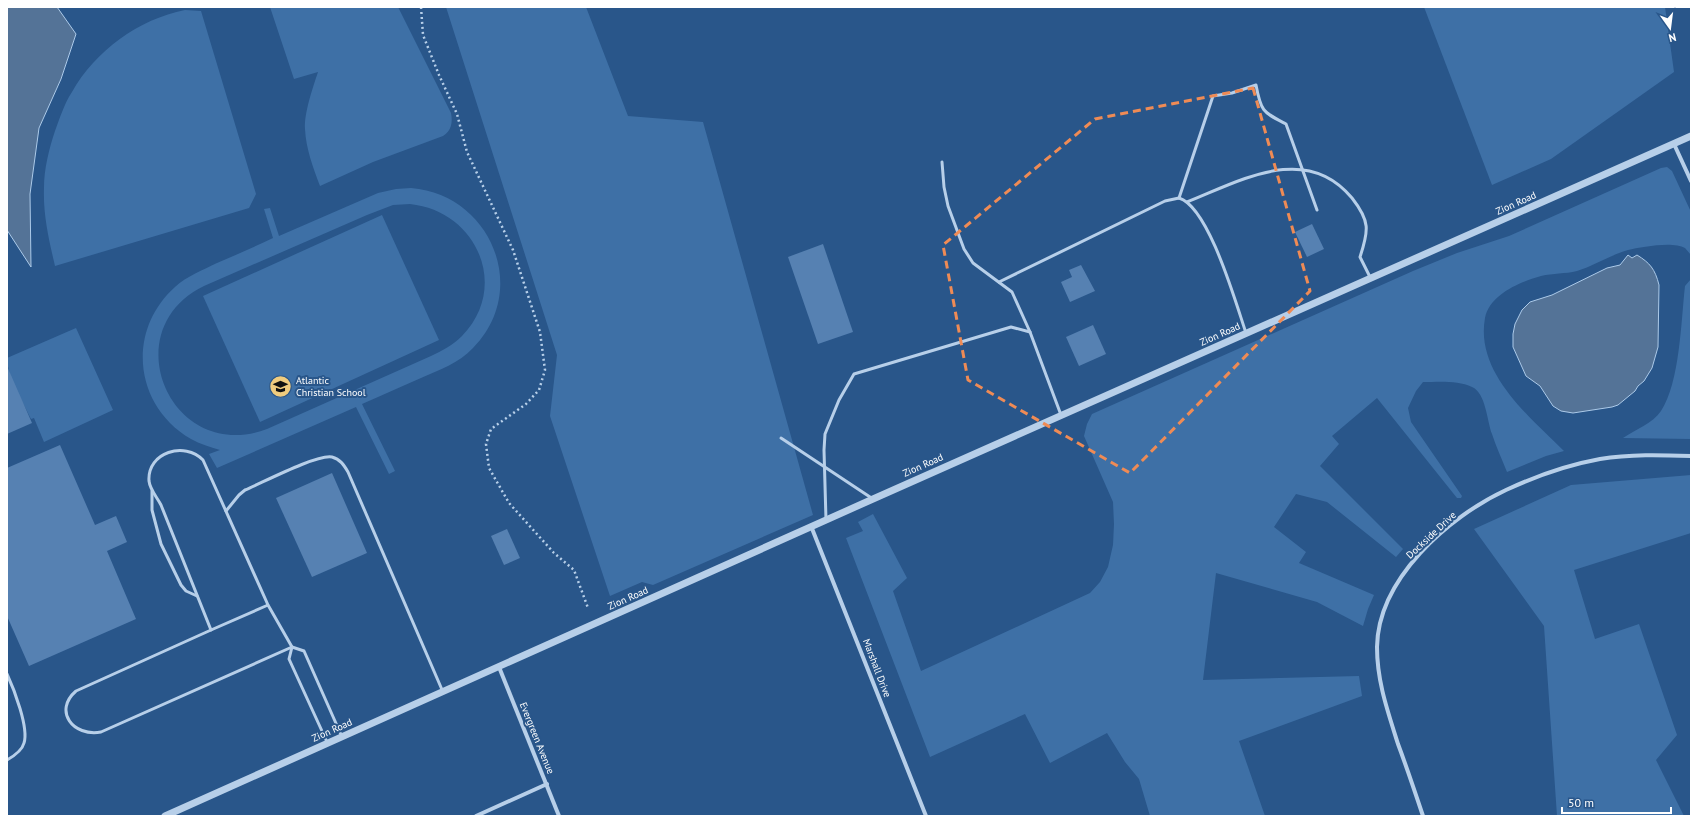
<svg xmlns="http://www.w3.org/2000/svg" width="1698" height="823" font-family="'PT Sans',sans-serif">
<style>
.green{fill:#3e70a6;fill-rule:evenodd}
.water{fill:#547397;stroke:#accae9}
.building{fill:#5681b2}
.lines{fill:none;stroke-linecap:round;stroke-linejoin:round}
.path{stroke:#b7cfe9;stroke-width:2.5;stroke-dasharray:2 3;stroke-linecap:butt}
.service{stroke:#b7cfe9;stroke-width:3}
.minor{stroke:#b7cfe9;stroke-width:4}
.tertiary{stroke:#b7cfe9;stroke-width:7}
.marked{fill:none;stroke:#ef8b55;stroke-width:3;stroke-dasharray:8 5;stroke-linejoin:round}
.labels{text-anchor:middle;dominant-baseline:central;stroke-width:4;stroke-linejoin:round;paint-order:stroke}
.street-label{font-size:10px;fill:#fff;stroke:#29568a}
.poi-label{font-size:10px;fill:#fff;stroke:#29568a;text-anchor:start}
</style>
<rect width="100%" height="100%" fill="#29568a"/>
<g class="green">
<path d="M270,7H398L451,113C453,123 451,131 443,136L373,162L320,186C313,167 306,149 305,129C304,113 313,87 318,72L294,79Z"/>
<path d="M446,7H586L628,116L703,122L813,515L653,585L642,582L610,596L550,416L557,355Z"/>
<path d="M1424,7H1665L1674,72L1551,159L1492,185Z"/>
<path d="M185,10L201,11L256,194L249,208L55,266C49,240 43,215 44,188C44,169 49,149 55,131C60,118 64,104 72,92C95,51 139,19 185,10Z"/>
<path d="M1667,167L1672,171L1691,212V255C1689,253 1687,250 1685,248C1673,241 1641,247 1628,250C1610,255 1594,266 1577,271C1565,274 1553,273 1541,276C1520,282 1490,294 1485,318C1475,373 1530,417 1564,451L1546,456L1507,472C1502,459 1496,447 1492,434C1487,421 1486,393 1472,387C1458,380 1438,382 1423,382L1416,391L1408,408L1411,422L1462,496L1461,498H1457L1377,398L1332,436L1339,444L1320,466L1403,549L1396,557L1327,502L1296,494L1274,527L1306,552L1299,563L1374,595L1368,609L1363,626L1317,602L1216,573L1203,680L1359,676L1362,696L1239,741L1265,816H1150L1139,779L1125,762L1107,733L1050,763L1025,714L930,757L846,538L863,531L858,522L873,514L907,578L893,591L921,671L1090,593L1100,582L1108,567L1113,545L1114,524L1113,502L1084,436L1087,424L1092,414L1413,271L1457,253L1509,236L1661,168Z"/>
<path d="M411,188C490,194 531,289 473,348C459,363 439,370 421,378C401,387 382,395 362,404L395,471L389,474L356,407L217,468L209,454L220,450C210,447 200,444 191,439C134,406 126,331 175,287C187,276 203,270 217,263C236,255 254,247 273,238L264,209L270,208L279,236L378,193L396,189ZM410,204C477,211 510,287 462,336C453,345 442,351 431,356L267,429C171,465 113,330 204,286L367,215L393,205Z"/>
<path d="M382,215L439,340L260,422L203,296Z"/>
<path d="M1691,279V439L1623,438C1635,430 1653,423 1661,411C1680,382 1681,321 1685,286Z"/>
<path d="M76,328L113,410L44,442L34,418L31,419C23,402 7,376 7,358Z"/>
<path d="M1691,475V533L1574,570L1595,639L1639,624L1677,735L1656,760L1684,816H1557L1544,626L1474,529L1571,485Z"/>
</g>
<g class="water">
<path d="M7,7H57L76,34L61,79L39,128L30,194L31,267L7,230Z"/>
<path d="M1628,255L1632,258L1637,255C1650,263 1655,269 1659,285L1658,347L1652,368L1644,381L1638,386L1635,391L1618,405L1612,407L1573,413L1561,411L1553,406L1540,386L1526,376L1513,347V334L1515,324L1522,310L1530,302L1552,295L1607,268L1620,265Z"/>
</g>
<g class="building">
<path d="M1312,224L1324,249L1307,257L1295,232Z"/>
<path d="M823,244L853,332L818,344L788,257Z"/>
<path d="M1081,265L1095,291L1070,302L1061,282L1072,277L1069,270Z"/>
<path d="M1093,325L1106,354L1079,366L1066,337Z"/>
<path d="M7,366L32,423L7,434Z"/>
<path d="M60,445L95,525L116,516L127,542L107,551L136,619L29,666L7,616V468Z"/>
<path d="M332,473L367,553L312,577L276,498Z"/>
<path d="M507,529L520,558L504,565L491,536Z"/>
</g>
<g class="lines">
<path class="path" d="M421,7L423,35L439,75L457,114L467,152L513,250L540,332L545,370L539,390L526,404L491,429L486,444L489,468L509,503L554,553L574,570L588,608"/>
<g class="service">
<path d="M942,162L944,187L948,206L964,249L973,263L1012,292L1030,332L1061,415"/>
<path d="M1179,198L1213,96L1232,93L1256,85C1261,112 1263,112 1286,124L1317,210"/>
<path d="M1187,202C1240,181 1306,142 1352,198C1370,221 1369,230 1360,257L1370,277"/>
<path d="M999,282L1165,201L1179,198C1209,207 1236,304 1246,333"/>
<path d="M781,438L873,499"/>
<path d="M152,491V510L161,544L181,585L186,591L197,596"/>
<path d="M226,511L239,495L245,490C262,483 317,454 332,457C340,459 344,465 348,472L443,692"/>
<path d="M826,520L824,450L825,434L839,400L854,374L1011,327L1030,332"/>
<path d="M268,605L211,630L161,505C157,497 150,490 149,481C147,452 185,441 203,460L268,605L292,647L304,651L342,737"/>
<path d="M211,630L76,691C53,711 73,737 101,732L292,647"/>
<path d="M292,647L289,659L327,742"/>
<path d="M7,674C14,689 29,728 24,743C22,751 14,756 7,760"/>
</g>
<g class="minor">
<path d="M1674,144L1691,181"/>
<path d="M811,526L926,816"/>
<path d="M499,667L559,816"/>
<path d="M476,816L547,784"/>
<path d="M1423,816C1415,792 1407,768 1398,744C1388,712 1377,682 1377,647C1378,579 1448,517 1506,490C1536,476 1567,465 1600,459C1630,454 1661,455 1691,456"/>
</g>
<path class="tertiary" d="M165,816L873,499L1691,136"/>
</g>
<path class="marked" d="M1253,88L1310,291L1130,473L968,380L943,245L1095,119Z"/>
<defs>
<symbol id="school-disc" viewBox="-11 -11 22 22"><circle r="9.5" fill="#f0cc7e" stroke="#29568a"/><path d="M0-5L7-2L0 1L-7-2ZM-4 1L0 2.5L4 1V4Q0 6-4 4Z" fill="#111"/></symbol>
</defs>
<g fill-rule="evenodd">
<use href="#school-disc" x="268" y="374" width="25" height="25"/>
</g>
<g class="labels">
<g class="street-label">
<text transform="translate(1516 203) rotate(-24)">Zion Road</text>
<text transform="translate(1220 334) rotate(-24)">Zion Road</text>
<text transform="translate(923 465) rotate(-24)">Zion Road</text>
<text transform="translate(1431 535) rotate(-43)">Dockside Drive</text>
<text transform="translate(628 598) rotate(-24)">Zion Road</text>
<text transform="translate(877 668) rotate(69)">Marshall Drive</text>
<text transform="translate(332 730) rotate(-24)">Zion Road</text>
<text transform="translate(537 738) rotate(68)">Evergreen Avenue</text>
</g>
<g class="poi-label">
<text x="296" y="380">Atlantic<tspan x="296" dy="12">Christian School</tspan></text>
</g>
</g>
<rect width="1698" height="823" fill="none" stroke="#ffffff" stroke-width="16"/>
<g transform="translate(1670 28) rotate(166)" stroke="#29568a" stroke-width="3" paint-order="stroke">
<path d="M0-3L7 15L0 10L-7 15Z" fill="#ffffff"/>
<text y="-6" font-size="11" font-weight="bold" text-anchor="middle" fill="#ffffff">N</text>
</g>
<path d="M1562 807v6h109v-6" fill="none" stroke="#ffffff" stroke-width="2"/>
<text x="1568" y="807" font-size="12" fill="#ffffff" stroke="#29568a" stroke-width="3" paint-order="stroke">50 m</text>
</svg>
